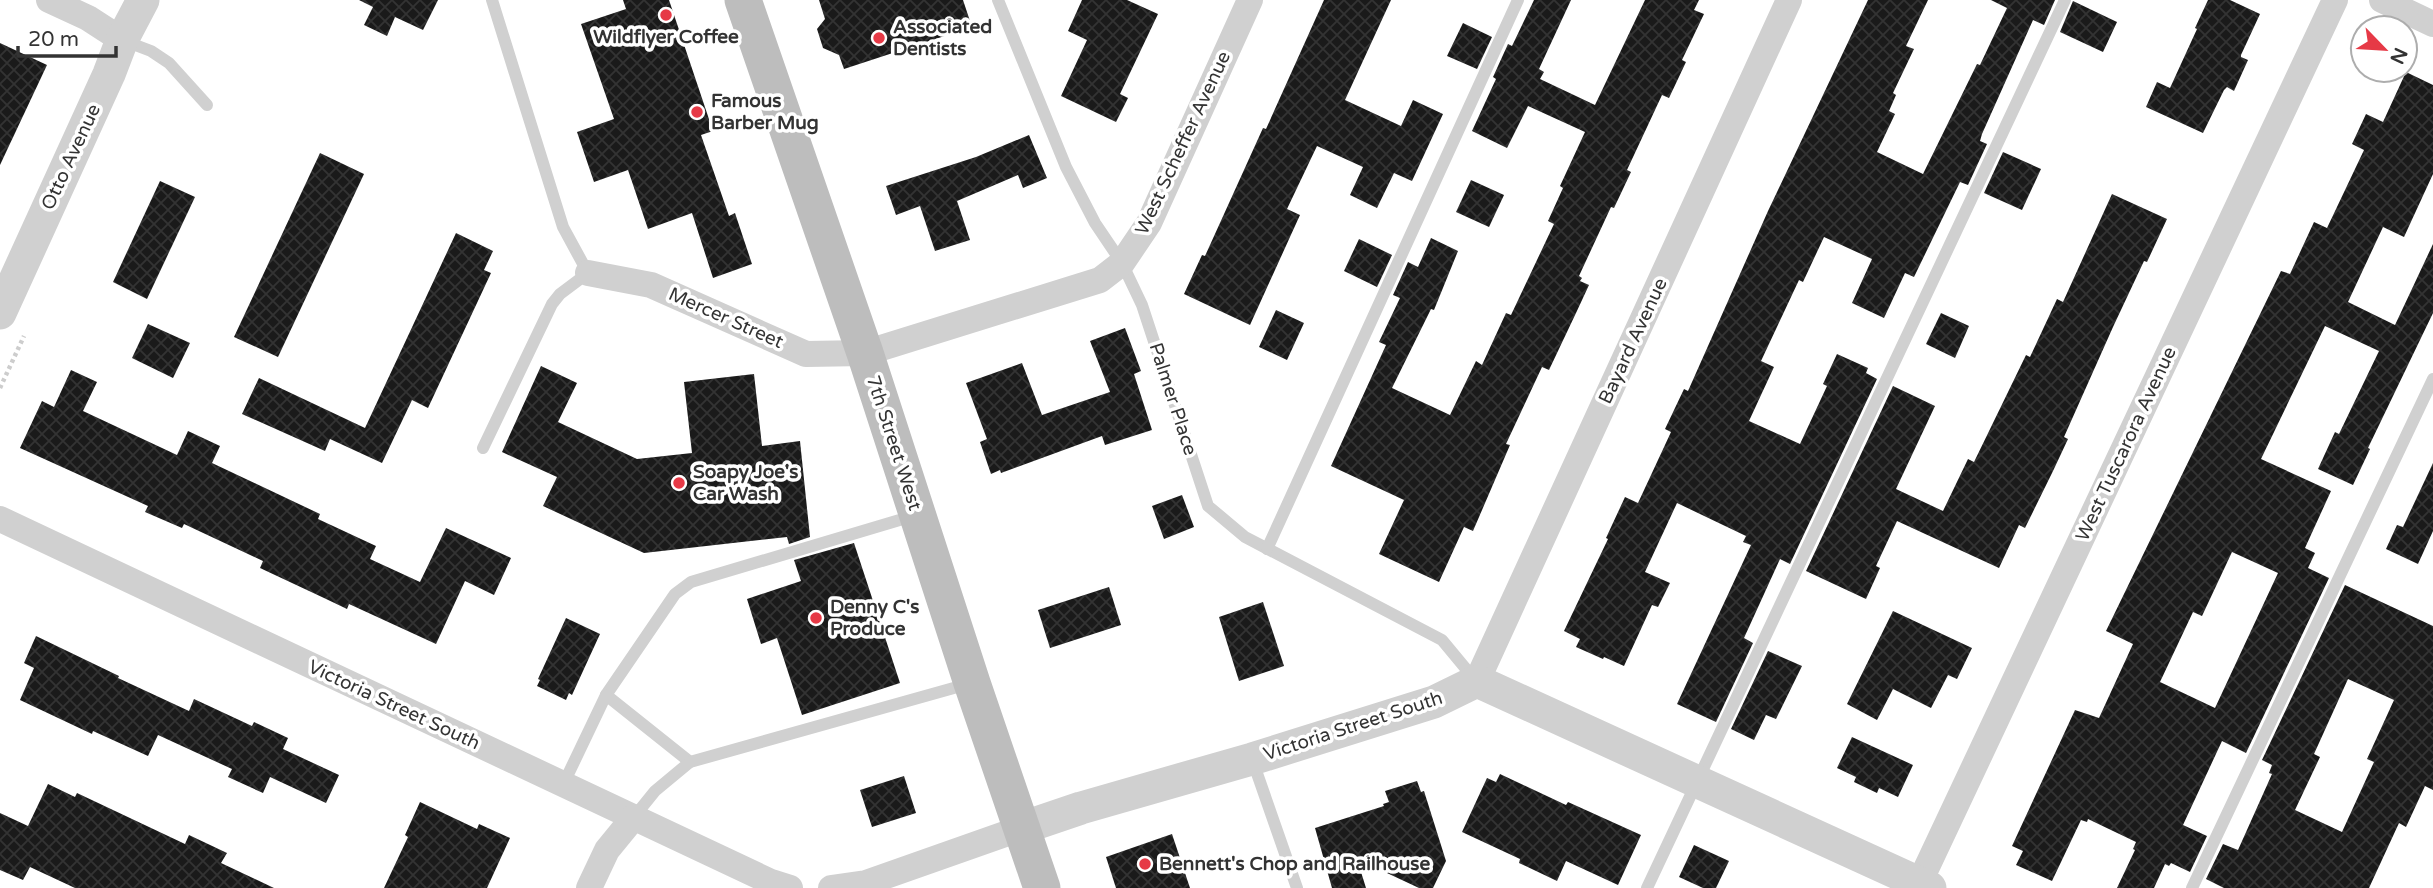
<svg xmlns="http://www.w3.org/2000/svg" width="2433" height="888" font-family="'Varela Round',sans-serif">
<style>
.building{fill:url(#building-cross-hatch);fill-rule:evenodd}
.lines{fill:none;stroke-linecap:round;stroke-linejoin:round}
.path{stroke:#cdcdcd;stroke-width:4.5;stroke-dasharray:3.5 3.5;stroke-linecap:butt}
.service{stroke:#d0d0d0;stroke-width:12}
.minor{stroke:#d0d0d0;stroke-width:26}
.tertiary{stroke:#d0d0d0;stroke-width:33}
.secondary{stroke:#bdbdbd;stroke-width:37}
.poi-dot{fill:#e63946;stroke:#fff;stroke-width:2.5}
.labels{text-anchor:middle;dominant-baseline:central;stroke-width:7;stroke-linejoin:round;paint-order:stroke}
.poi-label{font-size:19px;font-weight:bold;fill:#333;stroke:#fff;text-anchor:start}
.street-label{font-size:19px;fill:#333;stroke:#fff}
</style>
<defs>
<pattern id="building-cross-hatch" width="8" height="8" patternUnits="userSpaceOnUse" patternTransform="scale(1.75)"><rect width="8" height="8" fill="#1a1a1a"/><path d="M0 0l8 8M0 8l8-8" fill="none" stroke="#333"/></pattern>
</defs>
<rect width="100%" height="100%" fill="#fff"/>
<g class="building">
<path d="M359,0H438L423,30L395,17L387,36L364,25L373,7Z"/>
<path d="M623,0H669L713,131L701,135L729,216L735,213L752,264L713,278L692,213L648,229L628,170L594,182L577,132L614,119L581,24L626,9Z"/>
<path d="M819,0H963L972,27L844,69L839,55L823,48L817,29L825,19Z"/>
<path d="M1082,0H1127L1158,14L1120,94L1128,98L1116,122L1061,96L1087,40L1068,31Z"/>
<path d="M1324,0H1391L1345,100L1401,126L1413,100L1443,114L1412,181L1394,173L1377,208L1350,195L1363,167L1317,146L1287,209L1300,215L1250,325L1184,294L1202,255L1205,256L1263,128L1266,129Z"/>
<path d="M1534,0H1571L1539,69L1544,72L1540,79L1595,105L1645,0H1699L1694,10L1704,14L1682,60L1686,62L1669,98L1662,95L1627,170L1631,172L1614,208L1611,207L1579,276L1582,278L1580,281L1589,285L1576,313L1549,370L1542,367L1506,444L1510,445L1473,531L1464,527L1439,582L1379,554L1404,500L1331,466L1386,345L1379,342L1400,298L1393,295L1408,262L1418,267L1431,238L1458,251L1434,310L1431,309L1392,388L1450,415L1476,361L1482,365L1506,313L1511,315L1554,224L1548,221L1563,188L1560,186L1585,132L1528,106L1507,148L1472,131L1496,79L1493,77L1508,44L1512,46Z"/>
<path d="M1868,0H1928L1906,46L1914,49L1893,93L1896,95L1889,111L1895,114L1877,152L1923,174L1977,64L1980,65L2007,8L1991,0H2055L2044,25L2033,20L1982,134L1980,141L1987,144L1968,185L1960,182L1914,277L1905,273L1884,318L1852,303L1872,259L1824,237L1803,282L1799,280L1761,361L1774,367L1749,421L1800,444L1827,386L1823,384L1837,354L1868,368L1866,373L1877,379L1790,564L1780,559L1744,638L1753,643L1716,722L1677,704L1751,545L1743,542L1746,536L1677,503L1645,572L1670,583L1658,607L1652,605L1624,666L1604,657L1603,659L1576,647L1580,639L1564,631L1608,539L1606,538L1625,497L1638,503L1671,432L1665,429L1684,389L1688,391L1768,211Z"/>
<path d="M2208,0H2230L2260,14L2241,55V57L2248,60L2234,91L2227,87L2224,90L2203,133L2146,107L2157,82L2170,88L2197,29L2195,28Z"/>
<path d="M2073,1L2117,22L2103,52L2060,32Z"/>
<path d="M1463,23L1492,37L1477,69L1447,56Z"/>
<path d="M0,43L47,65L0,165Z"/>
<path d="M2406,72L2433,85V174L2404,237L2383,227L2348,302L2395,325L2433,244V313L2368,448L2370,449L2353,485L2318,469L2335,432L2339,434L2379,351L2325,326L2261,459L2331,491L2305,548L2315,553L2308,568L2329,578L2246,753L2222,741L2183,825L2207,836L2190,872L2171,863L2169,866L2165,864L2154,888H2117L2135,850L2133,849L2136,842L2088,819L2087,822L2081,820L2052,881L2016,865L2023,851L2012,846L2075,710L2099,718L2133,644L2106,631L2281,271L2290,274L2314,222L2327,228L2364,150L2352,144L2366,114L2383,122ZM2232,552L2278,573L2215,708L2160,682L2193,612L2202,616Z"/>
<path d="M1029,135L1047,178L1023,188L1018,175L957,201L970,240L935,251L920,206L896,215L886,186L976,157Z"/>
<path d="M2003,152L2041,169L2022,210L1984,193Z"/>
<path d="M320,153L364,174L278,357L234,337Z"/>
<path d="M1471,180L1504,195L1489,227L1456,212Z"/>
<path d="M160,181L195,197L147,299L113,282Z"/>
<path d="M2112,194L2167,219L2147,262L2144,261L2113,327L2064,437L2068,439L2053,471L2025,528L2019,525L1999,568L1897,521L1876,566L1880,568L1866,599L1806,571L1893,386L1935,406L1896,489L1943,511L1968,459L1974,462L2026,355L2030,357L2057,299L2063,302Z"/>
<path d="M456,233L493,251L484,270L491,273L428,408L412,400L382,463L330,439L325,451L242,414L259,378L365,428Z"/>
<path d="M1359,239L1392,255L1377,287L1344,271Z"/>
<path d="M1276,310L1304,323L1287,360L1259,347Z"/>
<path d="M1941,313L1969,326L1955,358L1926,344Z"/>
<path d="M148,324L190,343L173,378L132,358Z"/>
<path d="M1125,328L1141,371L1134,374L1152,430L1105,445L1102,436L1001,473L1000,470L991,474L980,442L987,439L966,383L1022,363L1042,415L1110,392L1090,341Z"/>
<path d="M541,366L577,383L558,422L637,459L692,453L684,382L754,374L762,446L800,441L810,537L789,544L787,537L644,553L543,506L557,477L502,452Z"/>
<path d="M71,370L97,382L83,411L177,455L188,431L220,446L212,463L320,514L318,519L376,546L370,559L420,582L446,528L511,558L494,595L465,581L436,644L349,604L347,609L324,598L260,568L263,561L184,524L182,528L145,512L148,506L20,448L42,401L54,407Z"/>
<path d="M2433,463V531L2418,564L2386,549L2397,525L2403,527Z"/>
<path d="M1182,495L1194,527L1164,539L1152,506Z"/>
<path d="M854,543L900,683L802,715L777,638L761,644L747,599L801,581L794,560Z"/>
<path d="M2345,585L2433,626V790L2425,786L2406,827L2399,823L2369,888H2224L2206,879L2223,844L2238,850L2272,774L2269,773L2272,765L2262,760ZM2348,679L2394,700L2367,759L2374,762L2342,832L2295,810L2320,757L2314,754Z"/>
<path d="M1109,587L1121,625L1050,648L1038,610Z"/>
<path d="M1263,602L1284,666L1239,681L1219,617Z"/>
<path d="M1893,611L1972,648L1957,679L1948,675L1931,708L1893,689L1877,720L1847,704Z"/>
<path d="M566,618L600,634L572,695L569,693L566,700L537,686L540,680L538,679Z"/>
<path d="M36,636L119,676L118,678L189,711L194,699L252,726L254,722L288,738L283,749L339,775L326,803L270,777L263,793L228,777L232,769L158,735L148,756L93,731L92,734L20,700L34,668L24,663Z"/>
<path d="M1768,651L1802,666L1776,719L1766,715L1754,740L1731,729Z"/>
<path d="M1852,737L1913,765L1898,797L1879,788L1877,793L1854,782L1856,777L1837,768Z"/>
<path d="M1500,774L1566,805L1568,802L1641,835L1618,885L1566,861L1557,881L1519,863L1520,859L1462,832L1487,778L1496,782Z"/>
<path d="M904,776L916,813L872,827L860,790Z"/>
<path d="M1417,781L1421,792L1424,791L1446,861L1433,888H1419L1357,859L1366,888H1332L1315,828L1384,806L1383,804L1389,802L1385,791Z"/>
<path d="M48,784L75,797L77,793L185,844L189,835L227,853L221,863L274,888H75L30,867L23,880L0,870V813L28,826Z"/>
<path d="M420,802L477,829L479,824L510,838L487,888H384L408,837L405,835Z"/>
<path d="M1172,834L1190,888H1116L1106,857Z"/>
<path d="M1694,845L1729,861L1716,888H1703L1679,877Z"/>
</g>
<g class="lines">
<path class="path" d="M0,388L24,336"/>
<g class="service">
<path d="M998,0L1066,167L1095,223L1122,263L1142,305L1208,506L1245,537L1442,640L1476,681"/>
<path d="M122,40L151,51L169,63L207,105"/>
<path d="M483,448L552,304L560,294L588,273L563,227L492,0"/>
<path d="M1267,549L1518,0"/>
<path d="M1252,759L1297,888"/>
<path d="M690,762L606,695L675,594L691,582L913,516"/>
<path d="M563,785L606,695"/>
<path d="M634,817L655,791L690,762L968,684"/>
<path d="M1647,888L2065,0"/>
<path d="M2192,888L2433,379"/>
</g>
<g class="minor">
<path d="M49,0L88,18L122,40"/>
<path d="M2382,0L2433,24"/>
<path d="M588,273L651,285L806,354L865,353L1100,280L1122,263L1149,223L1250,0"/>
<path d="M0,519L771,882L790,888"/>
<path d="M1477,681L1789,0"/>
<path d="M589,888L607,850L634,817"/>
<path d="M831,888L866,883L1022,828"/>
<path d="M1917,888L2335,0"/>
</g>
<g class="tertiary">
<path d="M0,313L109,74L122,40L143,0"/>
<path d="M1022,828L1081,808L1252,759L1434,702L1477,681L1930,888"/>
</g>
<path class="secondary" d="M743,0L865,353L972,683L1042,888"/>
</g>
<g class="poi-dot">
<circle cx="666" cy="15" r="7"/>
<circle cx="879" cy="38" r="7"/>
<circle cx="697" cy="112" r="7"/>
<circle cx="679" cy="483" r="7"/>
<circle cx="816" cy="618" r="7"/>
<circle cx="1145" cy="864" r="7"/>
</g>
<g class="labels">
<g class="poi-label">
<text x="893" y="27">Associated<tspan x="893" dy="22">Dentists</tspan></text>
<text x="666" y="37" text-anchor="middle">Wildflyer Coffee</text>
<text x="711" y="101">Famous<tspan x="711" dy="22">Barber Mug</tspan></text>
<text x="693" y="472">Soapy Joe's<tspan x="693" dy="22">Car Wash</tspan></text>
<text x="830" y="607">Denny C's<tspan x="830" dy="22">Produce</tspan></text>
<text x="1159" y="864">Bennett's Chop and Railhouse</text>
</g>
<g class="street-label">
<text transform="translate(1183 143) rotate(-65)">West Scheffer Avenue</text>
<text transform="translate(71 157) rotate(-65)">Otto Avenue</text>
<text transform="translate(726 318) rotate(24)">Mercer Street</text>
<text transform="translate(1633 341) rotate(-65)">Bayard Avenue</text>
<text transform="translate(1173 399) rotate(72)">Palmer Place</text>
<text transform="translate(894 443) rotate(72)">7th Street West</text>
<text transform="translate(2126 444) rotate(-65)">West Tuscarora Avenue</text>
<text transform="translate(394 705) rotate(25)">Victoria Street South</text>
<text transform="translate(1353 726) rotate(-18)">Victoria Street South</text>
</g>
</g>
<g transform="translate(2384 49) rotate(115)"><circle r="33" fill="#ffffff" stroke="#adadad" stroke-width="2"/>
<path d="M0-5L12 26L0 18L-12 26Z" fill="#e63946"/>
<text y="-10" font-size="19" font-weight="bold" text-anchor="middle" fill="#333333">N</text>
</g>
<path d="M18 46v10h98v-10" fill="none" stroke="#333333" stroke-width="3.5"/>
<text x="28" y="46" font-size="21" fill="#333333" stroke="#ffffff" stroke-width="5" paint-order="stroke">20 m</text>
</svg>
